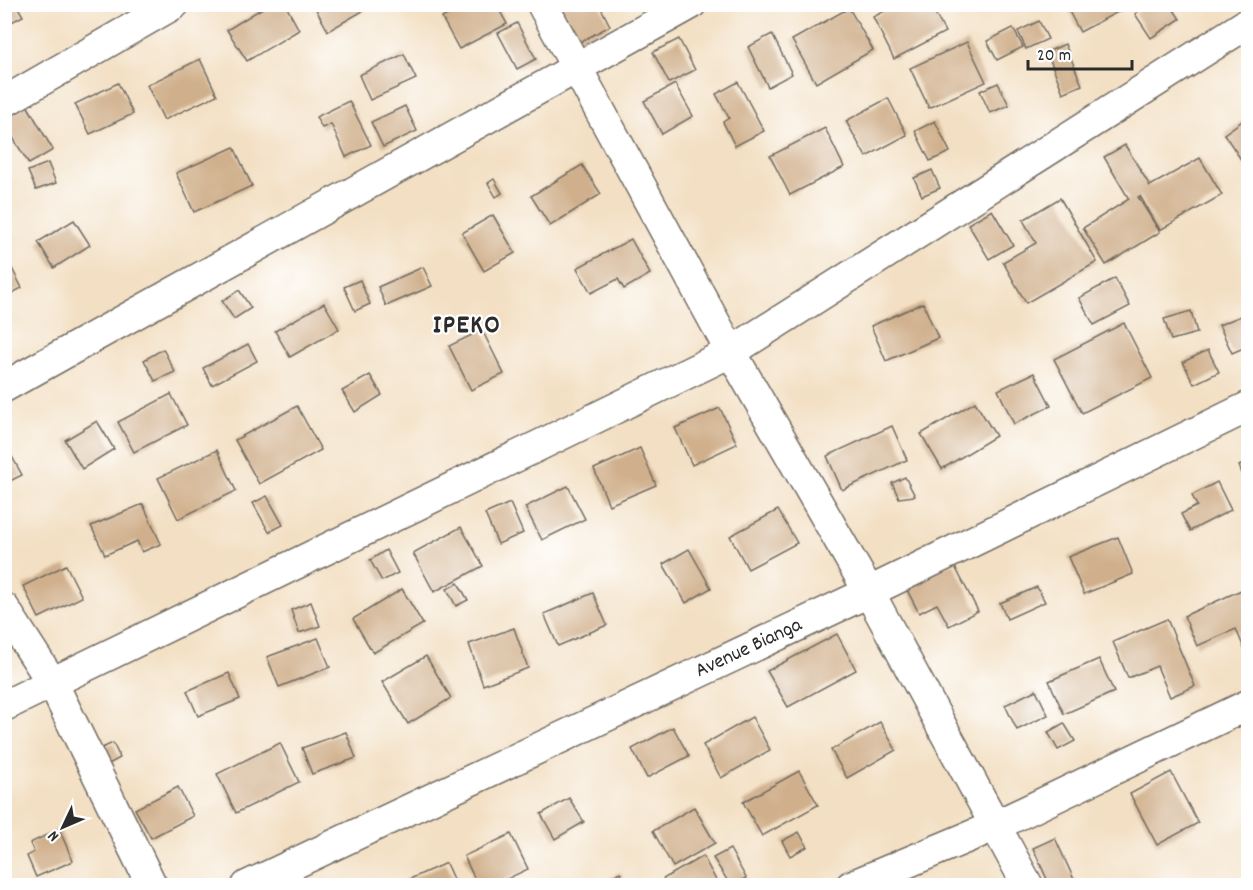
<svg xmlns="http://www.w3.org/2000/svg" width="1253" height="890" font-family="Dekko,sans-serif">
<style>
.building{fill:#d0b08c}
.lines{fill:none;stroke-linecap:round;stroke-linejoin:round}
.minor-casing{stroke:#716a61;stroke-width:33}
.minor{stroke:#fff;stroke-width:30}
.labels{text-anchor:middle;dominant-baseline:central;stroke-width:4.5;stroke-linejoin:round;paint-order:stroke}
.street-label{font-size:21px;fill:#2b2b2b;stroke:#fff}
.district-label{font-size:27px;font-weight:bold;letter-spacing:1.5px;fill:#2b2b2b;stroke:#fff}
</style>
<rect width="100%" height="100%" fill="#fff"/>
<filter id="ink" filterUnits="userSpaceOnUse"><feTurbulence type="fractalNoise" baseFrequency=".0167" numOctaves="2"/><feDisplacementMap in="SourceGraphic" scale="12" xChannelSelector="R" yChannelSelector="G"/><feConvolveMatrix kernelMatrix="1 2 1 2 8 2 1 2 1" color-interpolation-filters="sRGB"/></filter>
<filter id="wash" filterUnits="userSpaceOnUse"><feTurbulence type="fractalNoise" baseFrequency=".008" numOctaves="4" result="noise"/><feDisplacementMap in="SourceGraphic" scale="24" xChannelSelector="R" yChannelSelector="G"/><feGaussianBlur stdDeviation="1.35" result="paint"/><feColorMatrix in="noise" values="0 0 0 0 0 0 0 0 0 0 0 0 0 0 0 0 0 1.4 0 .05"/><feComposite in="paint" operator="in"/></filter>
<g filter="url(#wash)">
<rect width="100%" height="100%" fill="#f3e0c4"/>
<g id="blocks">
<g class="building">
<path d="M4,4H16L23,16L4,26Z"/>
<path d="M269,4H285L299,30L247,61L227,30Z"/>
<path d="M313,4H375L328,31Z"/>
<path d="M467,4H496L507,24L459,49L442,18Z"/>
<path d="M560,4H599L610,26L580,42Z"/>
<path d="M898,4H930L945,32L894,59L873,17Z"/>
<path d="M1065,4H1125L1127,7L1080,32Z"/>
<path d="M1148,4H1170L1180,19L1151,38L1135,14Z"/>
<path d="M849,8L873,50L816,83L792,40Z"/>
<path d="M1039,21L1048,39L1026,49L1018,31Z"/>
<path d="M517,23L536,59L517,69L498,33Z"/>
<path d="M1013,28L1023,47L997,60L987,41Z"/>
<path d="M772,34L792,74L768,87L748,47Z"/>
<path d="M679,39L695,70L669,83L653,52Z"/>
<path d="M967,42L986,82L929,108L910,68Z"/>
<path d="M1065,44L1082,85L1063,93L1047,52Z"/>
<path d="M404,54L416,79L370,100L359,75Z"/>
<path d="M200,59L217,95L164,120L147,85Z"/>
<path d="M738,82L764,131L735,146L723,122L729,118L716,94Z"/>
<path d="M118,83L133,114L90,134L75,104Z"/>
<path d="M998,83L1009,105L990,113L980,91Z"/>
<path d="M675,84L693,116L662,134L644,101Z"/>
<path d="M888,98L907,135L866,157L846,121Z"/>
<path d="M349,101L371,145L346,157L331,124L322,128L316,117Z"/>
<path d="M27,105L53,150L29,164L4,123V118Z"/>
<path d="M405,106L417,131L383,147L371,122Z"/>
<path d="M1248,117V166L1246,167L1224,134Z"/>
<path d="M935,121L950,152L930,161L915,131Z"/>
<path d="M825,128L844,167L790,195L770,156Z"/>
<path d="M1125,145L1150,186L1200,158L1222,195L1160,230L1140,196L1138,197L1160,232L1106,265L1083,228L1129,199L1104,157Z"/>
<path d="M234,147L252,186L194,212L176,173Z"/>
<path d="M48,163L56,183L36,190L28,171Z"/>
<path d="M582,165L601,194L550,226L531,196Z"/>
<path d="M932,170L940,188L922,196L914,178Z"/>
<path d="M494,179L502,193L496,197L488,183Z"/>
<path d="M1060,198L1097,262L1026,303L1003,262L1036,243L1023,220Z"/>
<path d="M992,210L1013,245L989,259L968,224Z"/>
<path d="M493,215L515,253L484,271L462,233Z"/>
<path d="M74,220L90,245L54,268L38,242Z"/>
<path d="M631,239L650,274L624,289L618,279L591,293L577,268Z"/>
<path d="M4,253L22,288L4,297Z"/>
<path d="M423,267L432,286L386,306L378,287Z"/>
<path d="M1115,278L1130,306L1094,325L1079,298Z"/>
<path d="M360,280L370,304L355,311L344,287Z"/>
<path d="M239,290L251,308L234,319L222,301Z"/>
<path d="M324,303L339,329L290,357L275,331Z"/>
<path d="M923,303L938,338L886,361L871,326Z"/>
<path d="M1191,311L1197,333L1171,340L1164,319Z"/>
<path d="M1248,313V346L1232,353L1219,325Z"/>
<path d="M1124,323L1152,378L1082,413L1054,359Z"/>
<path d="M482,330L504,374L471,390L449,346Z"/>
<path d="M248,344L257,361L212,385L203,368Z"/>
<path d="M163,349L175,372L155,381L144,360Z"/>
<path d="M1208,350L1219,372L1194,384L1183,362Z"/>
<path d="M1034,373L1051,406L1014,424L998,390Z"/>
<path d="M370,375L382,395L355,412L342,391Z"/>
<path d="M171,394L187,425L134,452L118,422Z"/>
<path d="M975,402L996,436L942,469L921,434Z"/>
<path d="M297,406L321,450L259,484L235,440Z"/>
<path d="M720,408L737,444L692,465L675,428Z"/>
<path d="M97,421L114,449L82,469L65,440Z"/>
<path d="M892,426L907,460L842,490L827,456Z"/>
<path d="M4,442L22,475L4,484Z"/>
<path d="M640,448L656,485L609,505L594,469Z"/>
<path d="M217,450L236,491L178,519L158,478Z"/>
<path d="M1248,462V488L1239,466Z"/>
<path d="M905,477L915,496L899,498L892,483Z"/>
<path d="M1217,482L1231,510L1190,531L1181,514L1197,506L1192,495Z"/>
<path d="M568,486L585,519L542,540L525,507Z"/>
<path d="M267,496L283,525L269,532L253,503Z"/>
<path d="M510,503L523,533L498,544L485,514Z"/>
<path d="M143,504L161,544L142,552L137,541L105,555L91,526Z"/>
<path d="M778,510L797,543L748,569L730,536Z"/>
<path d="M461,527L483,566L434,592L413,553Z"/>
<path d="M1118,537L1133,574L1084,594L1068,557Z"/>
<path d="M689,549L711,588L686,603L663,564Z"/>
<path d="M386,550L398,573L382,581L370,560Z"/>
<path d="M953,563L978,611L949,626L937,604L919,613L906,588Z"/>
<path d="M66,565L82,597L39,618L23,586Z"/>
<path d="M458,583L468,600L456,606L447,589Z"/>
<path d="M1037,587L1045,602L1007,619L1000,603Z"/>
<path d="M1248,587V658L1236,629L1197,646L1184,616Z"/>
<path d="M402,589L423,624L373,653L353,619Z"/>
<path d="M593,593L607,625L558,646L544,614Z"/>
<path d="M311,602L320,626L299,633L291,610Z"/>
<path d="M1167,619L1195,686L1170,697L1157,666L1128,678L1113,642Z"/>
<path d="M514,628L528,668L483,685L469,644Z"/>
<path d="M837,634L856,670L788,707L767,671Z"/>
<path d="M318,638L330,667L279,687L267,657Z"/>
<path d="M426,656L451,698L408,724L382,682Z"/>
<path d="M1099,659L1114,692L1064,714L1049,681Z"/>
<path d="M229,673L240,699L198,716L187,691Z"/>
<path d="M1036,690L1048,715L1017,730L1005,705Z"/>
<path d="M752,717L770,750L721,778L703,745Z"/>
<path d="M880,722L896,750L847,778L831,750Z"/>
<path d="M1064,723L1075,741L1058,750L1048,732Z"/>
<path d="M673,727L689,756L647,778L632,749Z"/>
<path d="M346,732L356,758L312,774L302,748Z"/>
<path d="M113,743L120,758L105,766L97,750Z"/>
<path d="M280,743L299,782L236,813L217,774Z"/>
<path d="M799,771L818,805L762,836L743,802Z"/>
<path d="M1171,772L1198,823L1157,845L1130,794Z"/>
<path d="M178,787L193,816L151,838L135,809Z"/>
<path d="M569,798L584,822L555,839L541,814Z"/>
<path d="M694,807L715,843L673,867L653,831Z"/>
<path d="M59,829L73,861L36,877L27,856L34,852L30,843Z"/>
<path d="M799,832L807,847L790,856L782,841Z"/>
<path d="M511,834L528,869L492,886H478L464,856Z"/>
<path d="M1055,838L1077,886H1050L1033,848Z"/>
<path d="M730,849L746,878L731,886L713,858Z"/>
<path d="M703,856L719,886H666L663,879Z"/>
<path d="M446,863L456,886H394Z"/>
<path d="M620,872L627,886H596Z"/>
</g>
</g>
</g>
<g filter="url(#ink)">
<use href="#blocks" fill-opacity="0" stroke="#716a61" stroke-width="1.5"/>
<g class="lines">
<defs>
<g id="minor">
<path d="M542,4L731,352L869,592L1028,886"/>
<path d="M4,102L174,4"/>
<path d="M4,387L691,4"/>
<path d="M4,608L53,684L152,886"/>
<path d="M4,706L731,352L1248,23"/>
<path d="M247,886L869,592L1248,407"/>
<path d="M851,886L997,825L1248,705"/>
</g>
</defs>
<use href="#minor" class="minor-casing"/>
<use href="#minor" class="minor"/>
</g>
</g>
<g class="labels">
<g class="street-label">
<text transform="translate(749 649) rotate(-25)">Avenue Bianga</text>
</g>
<g class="district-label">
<text x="467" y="326">IPEKO</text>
</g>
</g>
<rect width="1253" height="890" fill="none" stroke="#fff" stroke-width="24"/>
<g transform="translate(63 827) rotate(226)" stroke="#ffffff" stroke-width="4.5" paint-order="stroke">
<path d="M0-4.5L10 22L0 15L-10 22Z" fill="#2b2b2b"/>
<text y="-9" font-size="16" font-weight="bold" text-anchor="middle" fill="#2b2b2b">N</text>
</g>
<path d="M1028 60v9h104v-9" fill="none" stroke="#2b2b2b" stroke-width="3"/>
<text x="1037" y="60" font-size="18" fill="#2b2b2b" stroke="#ffffff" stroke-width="4.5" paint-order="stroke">20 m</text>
</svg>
